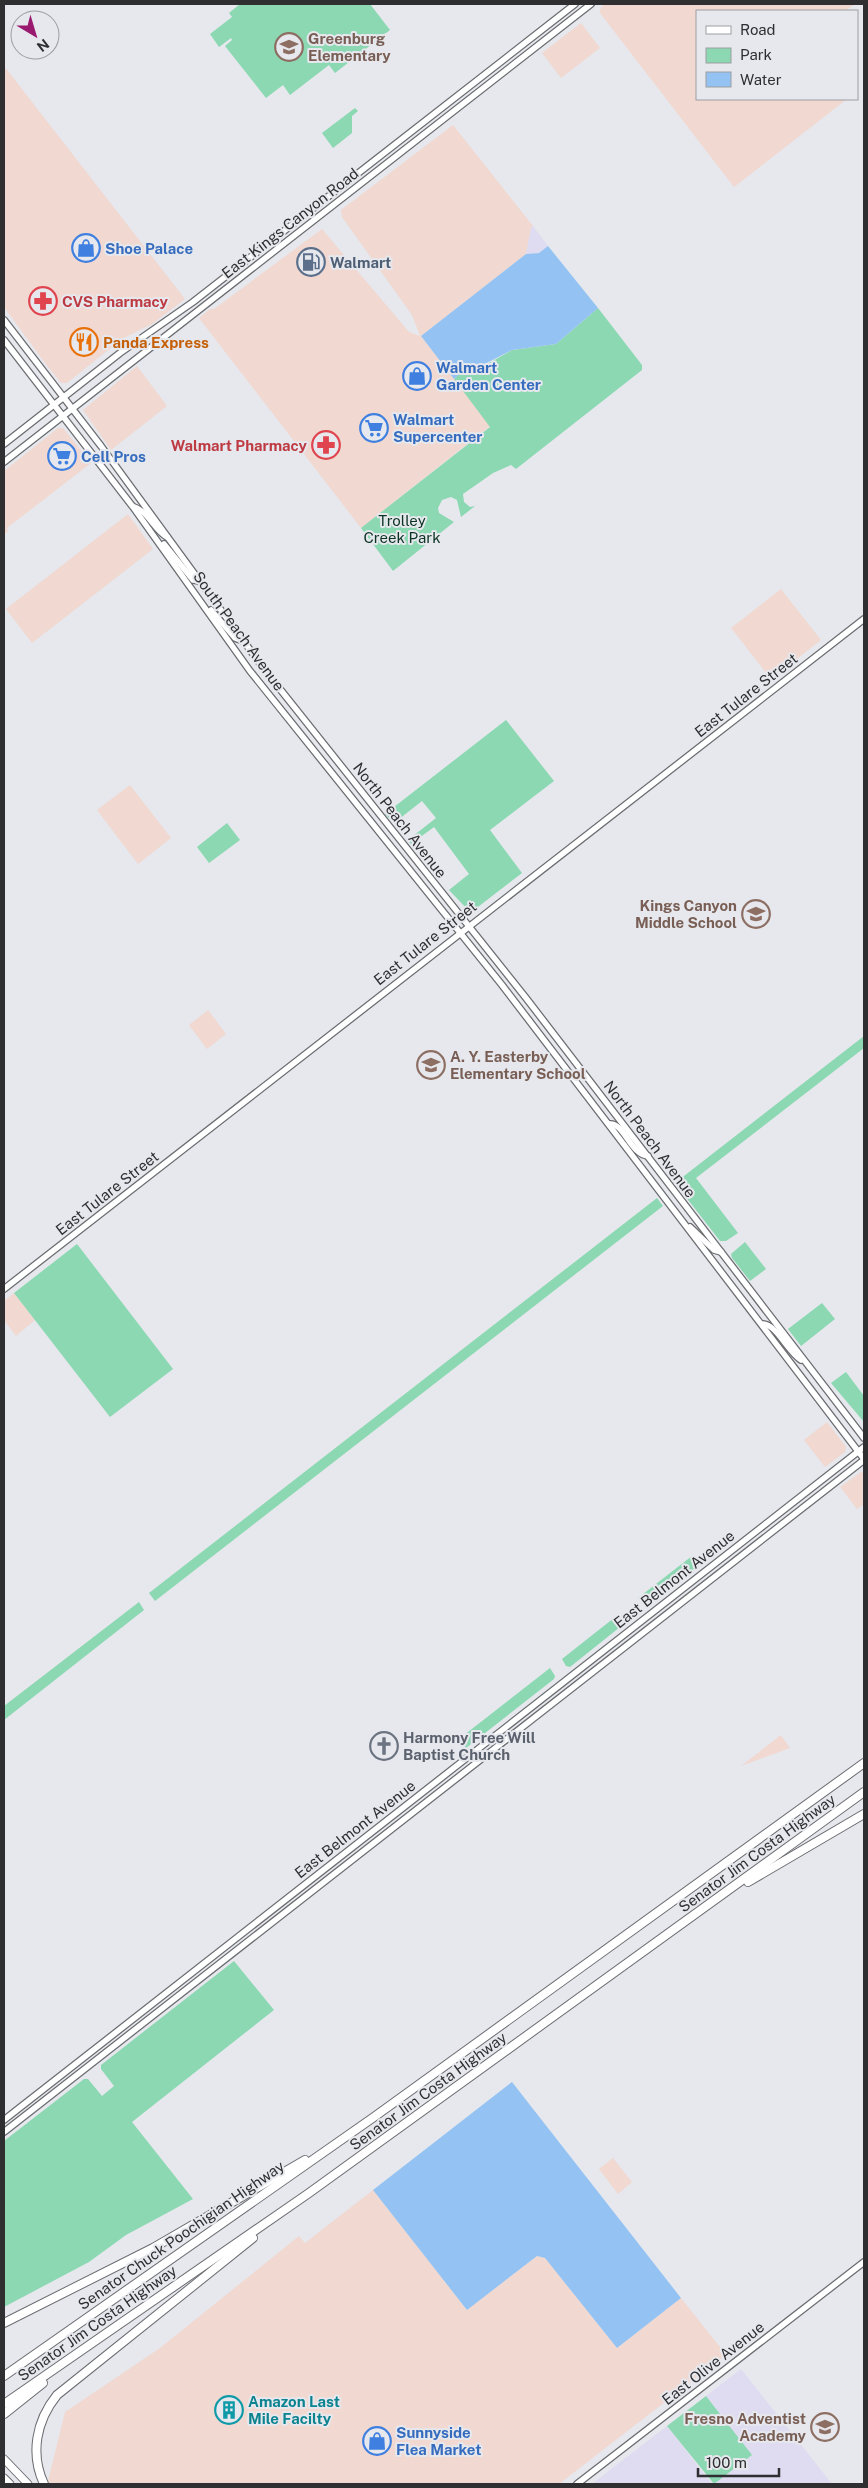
<svg xmlns="http://www.w3.org/2000/svg" width="868" height="2488" font-family="'Public Sans',sans-serif">
<style>
.commercial{fill:#f1d8d0}
.industrial{fill:#dfdbf1}
.green{fill:#8bd8b2}
.water{fill:#94c3f3}
.lines{fill:none;stroke-linecap:round;stroke-linejoin:round}
.secondary-casing{stroke:#6a6c70;stroke-width:8}
.primary-casing{stroke:#6a6c70;stroke-width:9}
.highway-casing{stroke:#6a6c70;stroke-width:10}
.secondary{stroke:#fff;stroke-width:5.5}
.primary{stroke:#fff;stroke-width:7}
.highway{stroke:#fff;stroke-width:8}
.labels{text-anchor:middle;dominant-baseline:central;stroke-width:4;stroke-linejoin:round;paint-order:stroke}
.education-label{font-size:15px;font-weight:bold;fill:#785e54;stroke:#e6e8ed;text-anchor:start}
.street-label{font-size:15px;fill:#2f2f31;stroke:#e6e8ed}
.shop-label{font-size:15px;font-weight:bold;fill:#366cbe;stroke:#e6e8ed;text-anchor:start}
.service-label{font-size:15px;font-weight:bold;fill:#4e5e75;stroke:#e6e8ed;text-anchor:start}
.health-label{font-size:15px;font-weight:bold;fill:#be3a42;stroke:#e6e8ed;text-anchor:start}
.food-label{font-size:15px;font-weight:bold;fill:#c56008;stroke:#e6e8ed;text-anchor:start}
.park-label{font-size:15px;fill:#0c3423;stroke:#e6e8ed}
.worship-label{font-size:15px;font-weight:bold;fill:#5b616d;stroke:#e6e8ed;text-anchor:start}
.culture-label{font-size:15px;font-weight:bold;fill:#0d838f;stroke:#e6e8ed;text-anchor:start}
</style>
<rect width="100%" height="100%" fill="#e6e8ed"/>
<g class="commercial">
<path d="M604,4H855L845,11H697V99H847L734,187L600,13V9Z"/>
<path d="M581,23L600,48L561,78L542,53Z"/>
<path d="M4,66L185,299L152,324L122,339L67,383H61L45,363L4,307Z"/>
<path d="M453,125L533,226L531,228L526,254L421,336L490,426L361,528L199,318L210,309H214L322,229L409,332L420,336L412,315L342,217L341,210Z"/>
<path d="M137,366L167,406L111,450L83,410Z"/>
<path d="M58,428H63L91,463L7,528L8,531L4,535V471Z"/>
<path d="M128,514L153,549L32,643L6,609Z"/>
<path d="M781,589L821,640L771,679L731,628Z"/>
<path d="M130,785L171,838L138,864L97,810Z"/>
<path d="M208,1010L226,1034L207,1049L189,1025Z"/>
<path d="M14,1293L35,1320L16,1336L4,1320V1301Z"/>
<path d="M827,1422L846,1447L845,1452L825,1467L804,1440Z"/>
<path d="M861,1472L864,1473V1504L857,1509L840,1487Z"/>
<path d="M781,1735L790,1748L741,1766Z"/>
<path d="M613,2158L632,2182L618,2194L599,2169Z"/>
<path d="M373,2190L467,2310L537,2256L545,2258L617,2348L681,2298L724,2352L723,2357L559,2484H50L48,2481L65,2412L160,2348L299,2236L305,2243Z"/>
</g>
<g class="industrial">
<path d="M533,226L548,246L539,253L526,254L531,228Z"/>
<path d="M741,2369L832,2484H714L752,2455L706,2396Z"/>
<path d="M667,2426L712,2484H592Z"/>
</g>
<g class="green">
<path d="M240,4H370L390,30L335,73L329,65L290,95L283,85L266,98L225,46L232,40L231,38L219,47L210,34L232,17L229,13Z"/>
<path d="M355,108L358,111L352,116V133L333,148L322,133Z"/>
<path d="M598,308L642,365V370L516,469L511,465L493,473L463,494L464,502L470,507L475,506L461,517L457,500L451,497L442,500L438,508L439,513L454,522L393,571L361,528L490,427L454,379L470,364L489,363L512,350L556,344Z"/>
<path d="M506,720L554,781L490,830L522,873L474,910L469,911L449,890L469,874L434,827L411,844L408,840L436,818L422,801L394,823L385,814Z"/>
<path d="M227,823L240,840L209,863L197,847Z"/>
<path d="M864,1036V1048L696,1178L738,1233L726,1241H720L675,1183Z"/>
<path d="M657,1198L663,1206L155,1601L149,1593Z"/>
<path d="M745,1242L766,1269L750,1281L732,1258L731,1254Z"/>
<path d="M77,1244L173,1369L110,1417L14,1293Z"/>
<path d="M822,1303L835,1319L801,1346L788,1329Z"/>
<path d="M846,1372L864,1396V1422L831,1383Z"/>
<path d="M692,1556L699,1565L648,1605H645L638,1598Z"/>
<path d="M139,1602L144,1610L4,1720V1706Z"/>
<path d="M619,1614L626,1620L625,1623L570,1667L566,1666L562,1659Z"/>
<path d="M550,1668L555,1676L554,1679L466,1748L459,1739Z"/>
<path d="M234,1961L274,2010L132,2122L193,2199L126,2235L89,2262L4,2307V2141L84,2079H88L102,2096L114,2086L101,2069V2065Z"/>
<path d="M706,2396L752,2455L714,2484L667,2426Z"/>
</g>
<g class="water">
<path d="M548,246L598,308L556,344L512,350L479,367L470,365L454,379L421,336L526,254L539,253Z"/>
<path d="M512,2082L681,2298L617,2348L545,2258L537,2256L467,2310L373,2190Z"/>
</g>
<g class="lines">
<defs>
<g id="secondary">
<path d="M4,320L101,446L264,669L526,998L864,1438"/>
<path d="M4,340L133,507L250,671L502,985L864,1459"/>
<path d="M4,444L120,353L193,302L575,4"/>
<path d="M4,462L591,4"/>
<path d="M134,507C148,511 154,530 167,537"/>
<path d="M164,544L193,580L200,581"/>
<path d="M211,610L235,638L243,641"/>
<path d="M610,1124C624,1123 630,1154 648,1156"/>
<path d="M690,1227L714,1250L721,1252"/>
<path d="M4,1289L864,619"/>
<path d="M763,1324C776,1324 788,1352 801,1360"/>
<path d="M4,2120L864,1447"/>
<path d="M4,2132L864,1460"/>
<path d="M577,2484L864,2262"/>
</g>
<g id="primary">
<path d="M4,2459L28,2484"/>
<path d="M4,2478L10,2484"/>
</g>
<g id="highway">
<path d="M748,1882L864,1814"/>
<path d="M4,2323L153,2248L305,2160"/>
<path d="M4,2376L374,2117L864,1763"/>
<path d="M4,2404L309,2193L864,1792"/>
<path d="M4,2414L43,2383"/>
<path d="M44,2484C30,2454 36,2421 57,2395L253,2238"/>
</g>
</defs>
<use href="#secondary" class="secondary-casing"/>
<use href="#primary" class="primary-casing"/>
<use href="#highway" class="highway-casing"/>
<use href="#secondary" class="secondary"/>
<use href="#primary" class="primary"/>
<use href="#highway" class="highway"/>
</g>
<defs>
<symbol id="school-ring" viewBox="-11 -11 22 22"><circle r="9.5" fill="#e6e8ed" stroke="#8d6e63" stroke-width="1.5"/><path d="M0-5L7-2L0 1L-7-2ZM-4 1L0 2.5L4 1V4Q0 6-4 4Z" fill="#8d6e63"/></symbol>
<symbol id="shop-ring" viewBox="-11 -11 22 22"><circle r="9.5" fill="#e6e8ed" stroke="#3f7fe0" stroke-width="1.5"/><path d="M-5-2.5h2.3a2.7 3.5 0 0 1 5.4 0H5L5.5 6h-11ZM-1.5-2.5h3a1.5 2.3 0 0 0-3 0Z" fill="#3f7fe0"/></symbol>
<symbol id="fuel-ring" viewBox="-11 -11 22 22"><circle r="9.5" fill="#e6e8ed" stroke="#5c6f8a" stroke-width="1.5"/><path d="M-5.5-6h7V0h2V4h1.3V-2.5L3-4.5l.8-.8L6-3V5H2.5V1h-1V6h-7ZM-4.2-4.7v3.2H.2V-4.7Z" fill="#5c6f8a"/></symbol>
<symbol id="pharmacy-ring" viewBox="-11 -11 22 22"><circle r="9.5" fill="#e6e8ed" stroke="#e0444e" stroke-width="1.5"/><path d="M-2-6h4v4h4v4h-4v4h-4v-4h-4v-4h4Z" fill="#e0444e"/></symbol>
<symbol id="restaurant-ring" viewBox="-11 -11 22 22"><circle r="9.5" fill="#e6e8ed" stroke="#e8710a" stroke-width="1.5"/><path d="M-5-6h1v4h1v-4h1v4h1v-4h1v5L-1.5 .5V6h-2V.5L-5-1ZM5-6V6H3V1.5H1.5Q1.5-4 5-6Z" fill="#e8710a"/></symbol>
<symbol id="supermarket-ring" viewBox="-11 -11 22 22"><circle r="9.5" fill="#e6e8ed" stroke="#3f7fe0" stroke-width="1.5"/><path d="M-6-5.5h2.5l.6 2H6L4.5 2H-2.5L-4.4-4H-6ZM-1.5 3.2a1.3 1.3 0 1 0 .1 0ZM3 3.2a1.3 1.3 0 1 0 .1 0Z" fill="#3f7fe0"/></symbol>
<symbol id="church-ring" viewBox="-11 -11 22 22"><circle r="9.5" fill="#e6e8ed" stroke="#6b7280" stroke-width="1.5"/><path d="M-1.2-6h2.4v3.5h3.3v2.4h-3.3V6h-2.4V-.1h-3.3v-2.4h3.3Z" fill="#6b7280"/></symbol>
<symbol id="building-ring" viewBox="-11 -11 22 22"><circle r="9.5" fill="#e6e8ed" stroke="#0f9aa8" stroke-width="1.5"/><path d="M-4-6H4V6H1V3H-1V6H-4ZM-2.5-4.3h1.7v1.8h-1.7ZM.8-4.3h1.7v1.8H.8ZM-2.5-1h1.7V.8h-1.7ZM.8-1h1.7V.8H.8Z" fill="#0f9aa8"/></symbol>
</defs>
<g fill-rule="evenodd">
<use href="#school-ring" x="273" y="31" width="32" height="32"/>
<use href="#shop-ring" x="70" y="232" width="32" height="32"/>
<use href="#fuel-ring" x="295" y="246" width="32" height="32"/>
<use href="#pharmacy-ring" x="27" y="285" width="32" height="32"/>
<use href="#restaurant-ring" x="68" y="326" width="32" height="32"/>
<use href="#shop-ring" x="401" y="360" width="32" height="32"/>
<use href="#supermarket-ring" x="358" y="412" width="32" height="32"/>
<use href="#pharmacy-ring" x="310" y="429" width="32" height="32"/>
<use href="#supermarket-ring" x="46" y="440" width="32" height="32"/>
<use href="#school-ring" x="740" y="898" width="32" height="32"/>
<use href="#school-ring" x="415" y="1049" width="32" height="32"/>
<use href="#church-ring" x="368" y="1730" width="32" height="32"/>
<use href="#building-ring" x="213" y="2394" width="32" height="32"/>
<use href="#school-ring" x="809" y="2411" width="32" height="32"/>
<use href="#shop-ring" x="361" y="2425" width="32" height="32"/>
</g>
<g class="labels">
<g class="education-label">
<text x="308" y="38">Greenburg<tspan x="308" dy="17">Elementary</tspan></text>
<text x="737" y="905" text-anchor="end">Kings Canyon<tspan x="737" dy="17">Middle School</tspan></text>
<text x="450" y="1056">A. Y. Easterby<tspan x="450" dy="17">Elementary School</tspan></text>
<text x="806" y="2418" text-anchor="end">Fresno Adventist<tspan x="806" dy="17">Academy</tspan></text>
</g>
<g class="street-label">
<text transform="translate(290 223) rotate(-38)">East Kings Canyon Road</text>
<text transform="translate(239 631) rotate(54)">South Peach Avenue</text>
<text transform="translate(746 695) rotate(-38)">East Tulare Street</text>
<text transform="translate(400 820) rotate(52)">North Peach Avenue</text>
<text transform="translate(425 943) rotate(-38)">East Tulare Street</text>
<text transform="translate(650 1139) rotate(53)">North Peach Avenue</text>
<text transform="translate(107 1193) rotate(-38)">East Tulare Street</text>
<text transform="translate(674 1579) rotate(-38)">East Belmont Avenue</text>
<text transform="translate(355 1829) rotate(-38)">East Belmont Avenue</text>
<text transform="translate(757 1853) rotate(-36)">Senator Jim Costa Highway</text>
<text transform="translate(428 2091) rotate(-36)">Senator Jim Costa Highway</text>
<text transform="translate(181 2235) rotate(-35)">Senator Chuck Poochigian Highway</text>
<text transform="translate(97 2323) rotate(-35)">Senator Jim Costa Highway</text>
<text transform="translate(713 2363) rotate(-38)">East Olive Avenue</text>
</g>
<g class="shop-label">
<text x="105" y="248">Shoe Palace</text>
<text x="436" y="367">Walmart<tspan x="436" dy="17">Garden Center</tspan></text>
<text x="393" y="419">Walmart<tspan x="393" dy="17">Supercenter</tspan></text>
<text x="81" y="456">Cell Pros</text>
<text x="396" y="2432">Sunnyside<tspan x="396" dy="17">Flea Market</tspan></text>
</g>
<g class="service-label">
<text x="330" y="262">Walmart</text>
</g>
<g class="health-label">
<text x="62" y="301">CVS Pharmacy</text>
<text x="307" y="445" text-anchor="end">Walmart Pharmacy</text>
</g>
<g class="food-label">
<text x="103" y="342">Panda Express</text>
</g>
<g class="park-label">
<text x="402" y="520">Trolley<tspan x="402" dy="17">Creek Park</tspan></text>
</g>
<g class="worship-label">
<text x="403" y="1737">Harmony Free Will<tspan x="403" dy="17">Baptist Church</tspan></text>
</g>
<g class="culture-label">
<text x="248" y="2401">Amazon Last<tspan x="248" dy="17">Mile Facilty</tspan></text>
</g>
</g>
<rect width="868" height="2488" fill="none" stroke="#2f2f31" stroke-width="10"/>
<rect x="696" y="10" width="162" height="90" fill="#e6e8ed" stroke="#9d9ea2"/>
<rect x="706" y="26" width="25" height="8" fill="#ffffff" stroke="#9d9ea2"/>
<text x="740" y="35" font-size="15" fill="#2f2f31">Road</text>
<rect x="706" y="48" width="25" height="15" fill="#8bd8b2" stroke="#9d9ea2"/>
<text x="740" y="60" font-size="15" fill="#2f2f31">Park</text>
<rect x="706" y="72" width="25" height="15" fill="#94c3f3" stroke="#9d9ea2"/>
<text x="740" y="85" font-size="15" fill="#2f2f31">Water</text>
<g transform="translate(35 35) rotate(142)"><circle r="24" fill="#e6e8ed" stroke="#9d9ea2"/>
<path d="M0-4L9 19L0 12L-9 19Z" fill="#9a1a70"/>
<text y="-8" font-size="14" font-weight="bold" text-anchor="middle" fill="#2f2f31">N</text>
</g>
<path d="M698 2468v8h81v-8" fill="none" stroke="#2f2f31" stroke-width="2.5"/>
<text x="706" y="2468" font-size="15" fill="#2f2f31" stroke="#e6e8ed" stroke-width="4" paint-order="stroke">100 m</text>
</svg>
